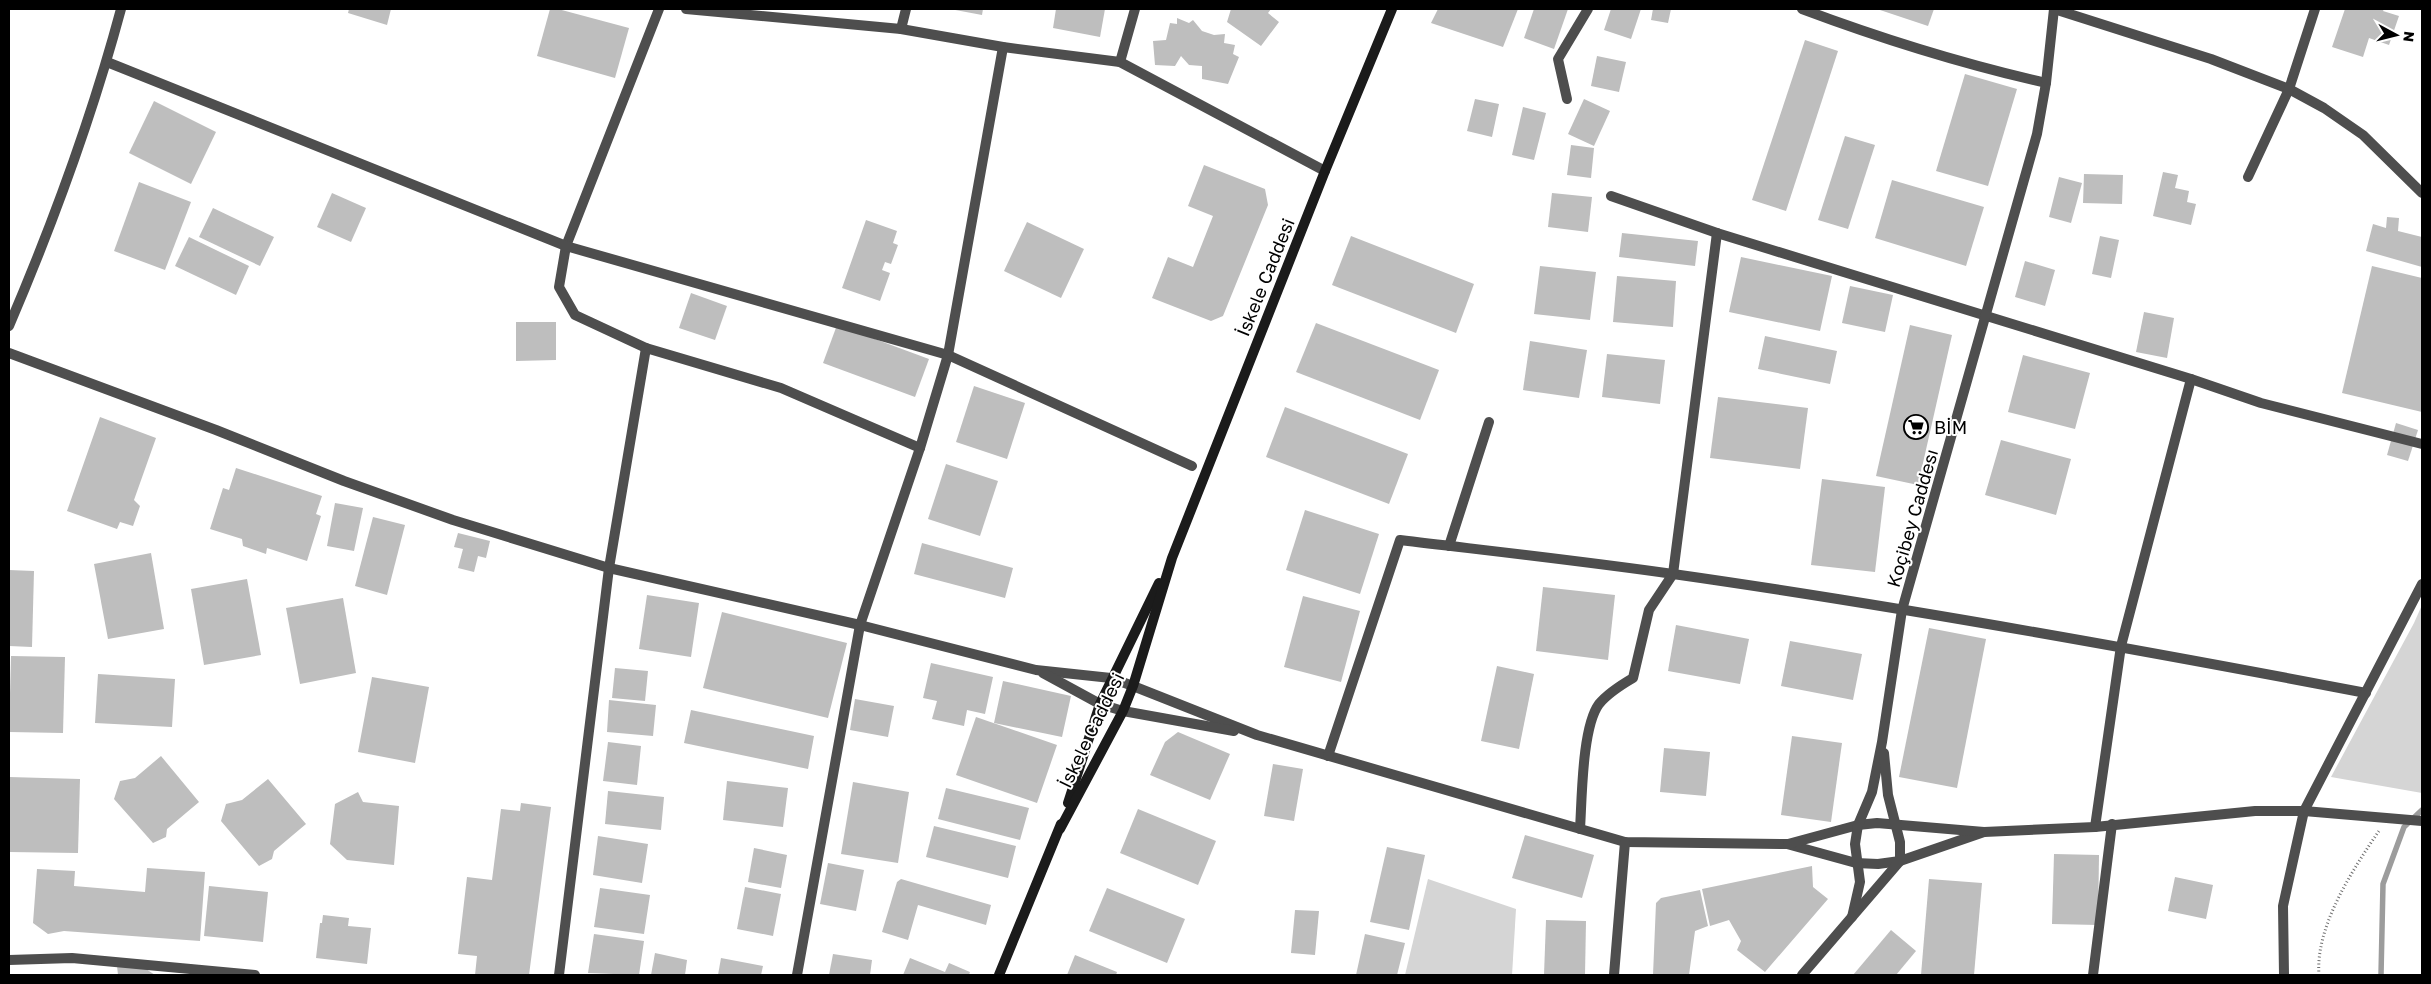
<svg xmlns="http://www.w3.org/2000/svg" width="2431" height="984" font-family="'Golos Text',sans-serif">
<style>
.green{fill:#d5d5d5}
.lines{fill:none;stroke-linecap:round;stroke-linejoin:round}
.stream{stroke:#9c9c9c;stroke-width:5.5}
.building{fill:#bebebe}
.path{stroke:#707070;stroke-width:3;stroke-dasharray:1 2.5;stroke-linecap:butt}
.service{stroke:#4e4e4e;stroke-width:10}
.minor{stroke:#4e4e4e;stroke-width:10}
.tertiary{stroke:#4e4e4e;stroke-width:10}
.secondary{stroke:#1b1b1b;stroke-width:10}
.labels{text-anchor:middle;dominant-baseline:central;stroke-width:4;stroke-linejoin:round;paint-order:stroke}
.street-label{font-size:18px;fill:#000;stroke:#fff}
.poi-label{font-size:18px;fill:#000;stroke:#fff;text-anchor:start}
</style>
<rect width="100%" height="100%" fill="#fff"/>
<g class="green">
<path d="M2422,605V793L2331,777L2414,623Z"/>
<path d="M1428,879L1516,909L1512,975H1405Z"/>
</g>
<g class="lines">
<path class="stream" d="M2381,975L2383,884L2404,827L2422,810"/>
</g>
<g class="building">
<path d="M349,9H391L387,25L348,13Z"/>
<path d="M550,9H558L629,28L615,78L537,56Z"/>
<path d="M950,9H983L982,15Z"/>
<path d="M1056,9H1105L1100,37L1053,28Z"/>
<path d="M1231,9H1271L1268,13L1279,22L1261,46L1227,22Z"/>
<path d="M1438,9H1518L1503,47L1431,23Z"/>
<path d="M1534,9H1568L1554,49L1524,38Z"/>
<path d="M1611,9H1641L1631,39L1604,30Z"/>
<path d="M1653,9H1671L1668,23L1651,20Z"/>
<path d="M1877,9H1934L1928,26Z"/>
<path d="M2345,9H2384L2383,11L2399,16L2389,45L2369,38L2363,57L2332,47Z"/>
<path d="M1177,18L1189,23L1193,20L1202,31L1214,35L1225,34L1224,43L1235,45L1233,54L1239,57L1228,84L1202,79V66L1189,65L1181,56L1175,66L1155,65L1153,41L1166,40L1170,23L1177,24Z"/>
<path d="M1805,40L1838,51L1786,211L1752,200Z"/>
<path d="M1597,56L1626,62L1619,92L1591,86Z"/>
<path d="M1965,74L2017,89L1988,186L1936,171Z"/>
<path d="M1475,99L1499,104L1492,137L1467,131Z"/>
<path d="M1584,99L1610,111L1594,146L1568,134Z"/>
<path d="M154,101L216,132L191,184L129,153Z"/>
<path d="M1523,107L1546,113L1534,160L1512,155Z"/>
<path d="M1845,136L1875,145L1848,229L1818,220Z"/>
<path d="M1571,145L1594,148L1591,178L1567,175Z"/>
<path d="M1204,165L1265,189L1268,205L1223,316L1211,321L1152,298L1168,257L1193,267L1213,216L1188,206Z"/>
<path d="M2163,172L2178,175L2175,188L2189,191L2187,202L2196,204L2191,225L2153,216Z"/>
<path d="M2084,174L2123,175L2122,204L2083,203Z"/>
<path d="M2059,177L2082,183L2071,223L2049,217Z"/>
<path d="M1892,180L1984,207L1966,266L1875,238Z"/>
<path d="M139,182L191,202L165,270L114,251Z"/>
<path d="M332,193L366,208L351,242L317,227Z"/>
<path d="M1552,193L1592,197L1588,232L1548,227Z"/>
<path d="M213,208L274,237L260,266L199,237Z"/>
<path d="M2387,217L2399,218L2398,231L2422,237V267L2366,251L2373,224L2386,228Z"/>
<path d="M866,220L897,231L893,243L898,245L891,264L885,262L882,270L890,273L880,301L842,288Z"/>
<path d="M1027,222L1084,249L1061,298L1004,271Z"/>
<path d="M1622,233L1698,241L1695,266L1619,257Z"/>
<path d="M1351,236L1474,284L1456,333L1332,285Z"/>
<path d="M2100,236L2119,240L2111,278L2092,274Z"/>
<path d="M189,237L249,266L236,295L175,266Z"/>
<path d="M1741,257L1832,276L1820,331L1729,312Z"/>
<path d="M2025,261L2055,270L2045,306L2015,297Z"/>
<path d="M1540,266L1596,272L1590,320L1534,314Z"/>
<path d="M2372,266L2422,278V412L2342,393Z"/>
<path d="M1617,276L1676,281L1673,327L1613,322Z"/>
<path d="M1850,286L1893,295L1885,332L1842,323Z"/>
<path d="M691,293L727,306L715,340L679,328Z"/>
<path d="M2144,312L2174,318L2167,358L2136,352Z"/>
<path d="M516,322H556V360L516,361Z"/>
<path d="M1316,323L1439,370L1420,420L1296,372Z"/>
<path d="M837,325L929,359L915,397L823,363Z"/>
<path d="M1910,325L1952,335L1918,485L1876,476Z"/>
<path d="M1765,336L1837,351L1830,384L1758,369Z"/>
<path d="M1530,341L1587,350L1579,398L1523,390Z"/>
<path d="M1607,354L1665,360L1660,404L1602,397Z"/>
<path d="M2023,355L2090,373L2075,429L2008,412Z"/>
<path d="M974,386L1025,403L1007,459L956,442Z"/>
<path d="M1718,397L1808,408L1800,469L1710,458Z"/>
<path d="M1285,407L1408,454L1389,504L1266,457Z"/>
<path d="M100,417L156,438L134,500L140,506L133,526L120,522L117,529L67,511Z"/>
<path d="M2396,423L2418,430L2408,461L2387,455Z"/>
<path d="M2001,440L2071,459L2056,515L1985,495Z"/>
<path d="M946,464L998,481L980,536L928,519Z"/>
<path d="M236,468L322,496L316,514L321,516L307,561L267,548L266,554L243,546L242,539L210,529L223,488L229,490Z"/>
<path d="M1822,479L1885,487L1875,572L1811,565Z"/>
<path d="M335,503L363,508L354,551L327,546Z"/>
<path d="M1305,510L1379,534L1360,594L1286,570Z"/>
<path d="M373,517L405,525L387,595L355,586Z"/>
<path d="M458,533L490,541L486,558L478,556L474,572L458,568L463,549L454,547Z"/>
<path d="M922,543L1013,568L1005,598L914,574Z"/>
<path d="M151,553L164,629L108,639L94,564Z"/>
<path d="M9,570L34,571L32,647L9,646Z"/>
<path d="M247,579L261,655L204,665L191,589Z"/>
<path d="M1543,587L1615,595L1608,660L1536,651Z"/>
<path d="M647,595L699,603L691,657L639,649Z"/>
<path d="M1303,596L1360,611L1341,682L1284,667Z"/>
<path d="M343,598L356,673L300,684L286,608Z"/>
<path d="M722,612L847,643L828,718L703,688Z"/>
<path d="M1676,625L1749,639L1740,684L1668,671Z"/>
<path d="M1929,628L1986,639L1957,788L1899,777Z"/>
<path d="M1790,641L1862,654L1853,700L1781,686Z"/>
<path d="M11,656L65,657L63,733L9,732Z"/>
<path d="M931,663L993,677L985,714L967,710L964,726L932,719L937,701L923,698Z"/>
<path d="M1497,666L1534,674L1519,749L1481,741Z"/>
<path d="M615,668L648,671L645,701L612,698Z"/>
<path d="M98,674L175,679L172,727L95,723Z"/>
<path d="M372,677L429,687L415,763L358,752Z"/>
<path d="M1003,681L1071,696L1062,737L994,723Z"/>
<path d="M855,699L894,706L888,737L850,730Z"/>
<path d="M609,700L656,705L653,736L607,732Z"/>
<path d="M691,710L814,736L808,769L684,743Z"/>
<path d="M976,717L1057,745L1037,803L956,775Z"/>
<path d="M1178,732L1230,754L1210,800L1150,775L1165,742Z"/>
<path d="M1792,736L1842,743L1831,822L1781,815Z"/>
<path d="M608,742L641,746L637,785L603,781Z"/>
<path d="M1664,748L1710,752L1706,796L1660,792Z"/>
<path d="M161,756L199,802L167,829L166,837L153,843L114,799L120,781L135,778Z"/>
<path d="M1273,764L1303,769L1294,821L1264,816Z"/>
<path d="M9,777L80,779L78,853L9,852Z"/>
<path d="M268,779L306,824L274,851L272,859L259,866L221,821L226,804L242,800Z"/>
<path d="M727,781L788,788L783,827L723,820Z"/>
<path d="M853,782L909,792L898,863L841,854Z"/>
<path d="M946,788L1029,808L1020,840L938,819Z"/>
<path d="M608,791L664,797L661,830L605,824Z"/>
<path d="M358,792L363,802L399,806L394,865L347,860L330,844L335,804Z"/>
<path d="M521,803L551,807L529,975H475L477,956L458,954L467,877L492,880L501,809L520,811Z"/>
<path d="M1138,809L1216,841L1198,885L1120,853Z"/>
<path d="M934,826L1016,846L1008,878L926,857Z"/>
<path d="M1525,835L1594,855L1582,898L1512,878Z"/>
<path d="M598,836L648,844L642,883L593,875Z"/>
<path d="M1387,847L1425,855L1409,930L1370,922Z"/>
<path d="M754,848L787,855L781,888L748,882Z"/>
<path d="M2054,854L2099,855L2098,925L2052,924Z"/>
<path d="M828,863L864,870L856,911L820,904Z"/>
<path d="M1812,866L1813,887L1828,899L1765,972L1737,950L1741,941L1729,920L1710,926L1702,889Z"/>
<path d="M147,868L205,872L200,941L64,931L48,934L33,923L37,869L75,871L74,886L145,892Z"/>
<path d="M2175,877L2213,885L2206,919L2168,911Z"/>
<path d="M901,879L991,905L986,925L918,905L908,940L882,932L897,882Z"/>
<path d="M1929,879L1982,883L1974,975H1921Z"/>
<path d="M209,886L268,892L263,942L204,936Z"/>
<path d="M745,887L781,894L773,936L737,929Z"/>
<path d="M600,888L650,895L644,934L594,927Z"/>
<path d="M1107,888L1185,919L1167,963L1089,931Z"/>
<path d="M1700,890L1708,926L1695,931L1689,975H1653L1656,903L1661,898Z"/>
<path d="M1295,910L1319,911L1315,955L1291,953Z"/>
<path d="M323,915L349,918L348,926L371,928L367,964L316,958L320,923H322Z"/>
<path d="M1546,920L1586,921L1585,975H1544Z"/>
<path d="M1891,930L1916,951L1896,975H1853Z"/>
<path d="M594,934L644,941L639,975L588,973Z"/>
<path d="M1365,934L1405,943L1397,975H1356Z"/>
<path d="M655,953L687,960L685,975H651Z"/>
<path d="M833,954L872,960L870,975H829Z"/>
<path d="M1075,955L1117,972L1116,975H1067Z"/>
<path d="M721,958L763,966L761,975H718Z"/>
<path d="M910,958L945,972L949,963L970,972L969,975H903Z"/>
<path d="M117,966L146,969L155,975H118Z"/>
</g>
<g class="lines">
<path class="path" d="M2319,975C2315,927 2353,869 2379,831"/>
<g class="service">
<path d="M1449,546L1489,422"/>
<path d="M2093,975L2112,824"/>
</g>
<g class="minor">
<path d="M659,9L566,246L559,287L575,315L646,348L781,388L920,448"/>
<path d="M686,9L901,29L1003,47L1120,62L1325,171"/>
<path d="M1802,9C1882,39 1963,64 2046,83"/>
<path d="M2054,9L2211,59L2289,89L2324,108L2363,135L2422,193"/>
<path d="M901,29L906,9"/>
<path d="M107,62L566,246L948,355L1192,466"/>
<path d="M1120,62L1135,9"/>
<path d="M1567,99L1558,59L1588,9"/>
<path d="M2248,177L2289,89L2315,9"/>
<path d="M1611,196L1717,233L2191,379L2261,403L2422,444"/>
<path d="M9,326C53,223 92,117 121,9"/>
<path d="M1133,686L1257,735L1625,842L1787,844L1856,863L1878,864L1900,861L1984,832"/>
<path d="M1123,711L1234,731"/>
<path d="M1328,756L1400,540C1491,551 1582,561 1673,574C1905,607 2136,649 2366,693"/>
<path d="M2095,827L2121,646L2191,379"/>
<path d="M1580,829C1582,798 1582,727 1599,704C1608,693 1621,685 1633,678L1649,610L1673,574L1717,233"/>
<path d="M1788,844L1858,825L1877,823L1984,832L2095,827L2255,811H2304L2422,821"/>
<path d="M1852,917L1860,882L1855,844L1858,825L1872,792L1882,742L1902,610L2037,134L2046,83L2054,9"/>
<path d="M9,960L72,958L255,975"/>
<path d="M559,975L609,568L646,348"/>
<path d="M797,975L860,625L920,448L948,355L1003,47"/>
<path d="M1614,975L1625,842"/>
<path d="M1802,975L1900,861V842L1888,795L1884,753"/>
<path d="M2284,975L2283,906L2304,811L2422,584"/>
</g>
<g class="tertiary">
<path d="M9,353L216,430L344,481L453,520L609,568L860,625L1036,670L1111,678L1133,686"/>
<path d="M1043,673L1100,704L1123,711"/>
</g>
<g class="secondary">
<path d="M1068,803L1100,704L1159,583"/>
<path d="M1060,829L1123,711L1133,686L1172,558L1325,171L1392,9"/>
<path d="M999,975L1061,824"/>
</g>
</g>
<defs>
<symbol id="supermarket-ring" viewBox="-11 -11 22 22"><circle r="9.5" fill="#fff" stroke="#000" stroke-width="1.5"/><path d="M-6-5.5h2.5l.6 2H6L4.5 2H-2.5L-4.4-4H-6ZM-1.5 3.2a1.3 1.3 0 1 0 .1 0ZM3 3.2a1.3 1.3 0 1 0 .1 0Z" fill="#000"/></symbol>
</defs>
<g fill-rule="evenodd">
<use href="#supermarket-ring" x="1902" y="413" width="28" height="28"/>
</g>
<g class="labels">
<g class="street-label">
<text transform="translate(1265 277) rotate(-68)">İskele Caddesi</text>
<text transform="translate(1912 518) rotate(-74)">Koçibey Caddesı</text>
<text transform="translate(1091 730) rotate(-64)">İskele Caddesi</text>
</g>
<g class="poi-label">
<text x="1934" y="427">BİM</text>
</g>
</g>
<rect width="2431" height="984" fill="none" stroke="#000000" stroke-width="20"/>
<g transform="translate(2396 35) rotate(97)" stroke="#ffffff" stroke-width="4" paint-order="stroke">
<path d="M0-4L9 19L0 12L-9 19Z" fill="#000000"/>
<text y="-8" font-size="14" font-weight="bold" text-anchor="middle" fill="#000000">N</text>
</g>
</svg>
